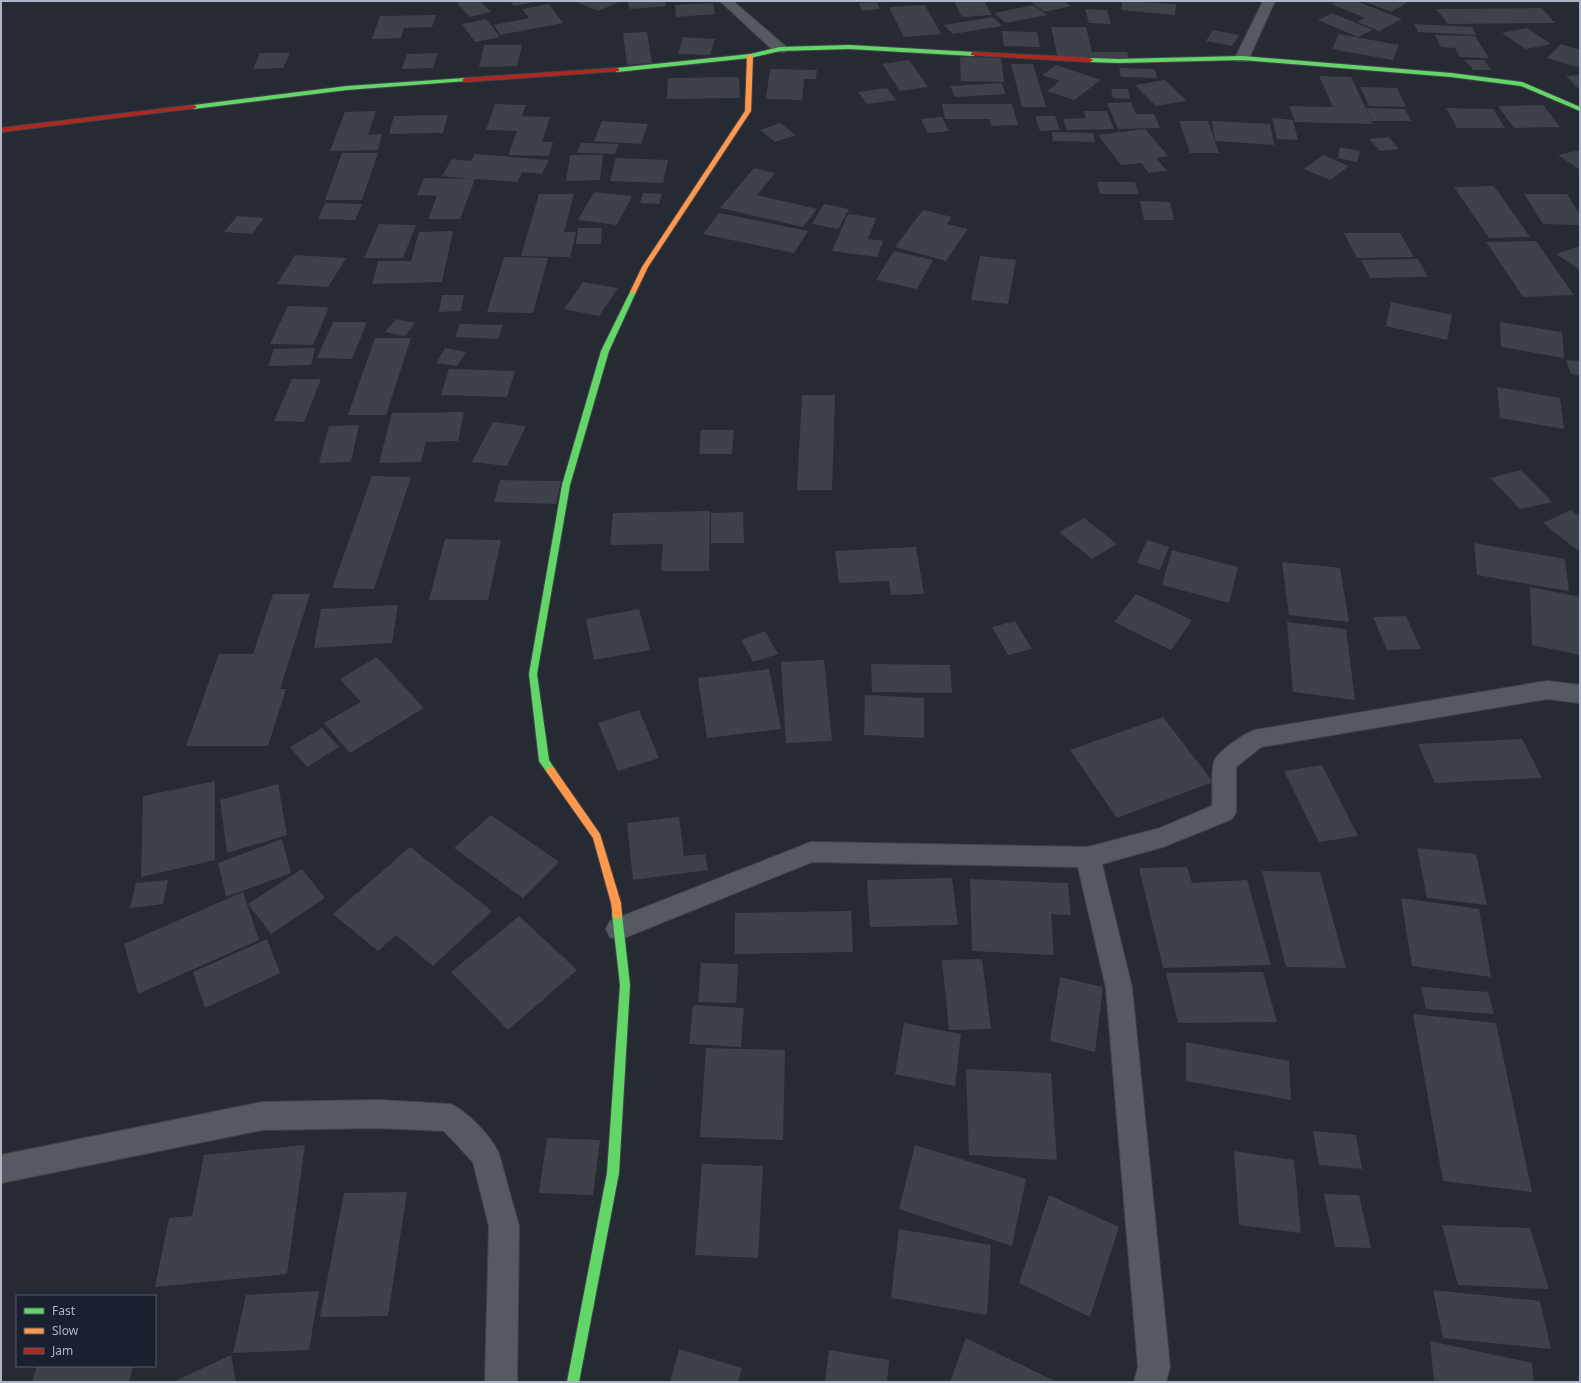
<svg xmlns="http://www.w3.org/2000/svg" width="1581" height="1383" font-family="'Noto Sans',sans-serif">
<style>
.building{fill:#3d414a}
.lines{fill:none;stroke-linecap:round;stroke-linejoin:round}
.street-casing{stroke:#42454c;stroke-width:2}
.fast-casing{stroke:#42454c;stroke-width:2}
.slow-casing{stroke:#42454c;stroke-width:2}
.jam-casing{stroke:#42454c;stroke-width:2}
.street{fill:#555962;fill-rule:evenodd}
.fast{fill:#63d668;fill-rule:evenodd}
.slow{fill:#ff974d;fill-rule:evenodd}
.jam{fill:#b3261e;fill-rule:evenodd}
</style>
<rect width="100%" height="100%" fill="#262a33"/>
<g class="building">
<path d="M464,1H480L491,12L470,17L457,3Z"/>
<path d="M510,1H534V2L514,6Z"/>
<path d="M574,1H617L619,2L598,11Z"/>
<path d="M627,1H665L666,6L630,9Z"/>
<path d="M954,1H984L992,15L962,17Z"/>
<path d="M1030,1H1064L1071,6L1045,12Z"/>
<path d="M1122,1L1176,4L1175,15L1121,10Z"/>
<path d="M1338,1H1356L1402,19L1379,31L1357,22L1365,18L1331,4Z"/>
<path d="M1363,1H1410L1391,12Z"/>
<path d="M877,2L880,9L862,11L859,3Z"/>
<path d="M713,3L715,14L676,17L675,5Z"/>
<path d="M549,4L563,23L500,35L494,25L529,18L522,9Z"/>
<path d="M925,5L941,34L904,37L889,7Z"/>
<path d="M1034,5L1047,15L1006,23L994,13Z"/>
<path d="M1542,8L1555,23L1448,24L1436,9Z"/>
<path d="M1085,9L1107,10L1111,24L1089,23Z"/>
<path d="M1332,13L1373,30L1358,37L1318,20Z"/>
<path d="M436,15L432,27L404,28L401,38L372,39L380,16Z"/>
<path d="M993,17L1002,26L953,34L944,25Z"/>
<path d="M486,19L500,37L475,42L462,24Z"/>
<path d="M1414,24L1472,27L1476,35L1418,32Z"/>
<path d="M1051,27H1086L1092,52H1127L1129,59L1058,58Z"/>
<path d="M1527,28L1551,44L1526,49L1502,33Z"/>
<path d="M1213,30L1239,35L1232,46L1206,41Z"/>
<path d="M1002,31L1037,32L1040,47L1004,46Z"/>
<path d="M647,32L652,63L627,65L623,33Z"/>
<path d="M1339,34L1399,45L1393,60L1332,49Z"/>
<path d="M1435,35L1475,36L1489,58L1460,57L1455,48L1441,47Z"/>
<path d="M683,37L715,39L710,55L678,54Z"/>
<path d="M1561,44L1580,50V68L1547,58Z"/>
<path d="M484,45H522L517,66L479,67Z"/>
<path d="M260,53H290L283,68L253,69Z"/>
<path d="M438,53L433,68L402,69L407,54Z"/>
<path d="M960,57L1001,58L1004,82L961,81Z"/>
<path d="M909,60L928,87L900,91L882,64Z"/>
<path d="M1465,60H1484L1491,70H1473Z"/>
<path d="M1011,64H1033L1046,107H1022Z"/>
<path d="M1056,65L1101,80L1074,100L1047,91L1060,81L1042,75Z"/>
<path d="M1119,68L1155,69L1157,78L1121,77Z"/>
<path d="M770,69L817,70L816,79H804L802,100L766,99Z"/>
<path d="M1580,75V90L1566,76Z"/>
<path d="M1319,76L1351,77L1373,124L1295,122L1289,106L1333,107Z"/>
<path d="M739,77L740,98L667,99L668,78Z"/>
<path d="M1165,80L1187,101L1156,106L1135,85Z"/>
<path d="M1001,83L1006,94L955,97L950,86Z"/>
<path d="M1360,87L1397,88L1406,107L1369,106Z"/>
<path d="M887,88L896,100L867,104L858,92Z"/>
<path d="M1111,89H1128L1130,99L1113,98Z"/>
<path d="M1131,102L1136,114H1154L1160,128L1118,129L1107,103Z"/>
<path d="M495,104L526,105L522,116L550,117L542,142H553L549,156L508,155L517,131L486,130Z"/>
<path d="M942,104H1012L1018,125L991,126L990,119H945Z"/>
<path d="M1543,105L1560,127L1514,128L1498,106Z"/>
<path d="M1366,108L1405,109L1411,121H1372Z"/>
<path d="M1446,108L1493,109L1505,128H1457Z"/>
<path d="M376,111L368,135L382,134L378,150L330,151L345,112Z"/>
<path d="M1084,111H1107L1114,129L1067,130L1063,119L1086,118Z"/>
<path d="M448,115L443,133L389,134L394,116Z"/>
<path d="M1035,116H1055L1060,130L1040,131Z"/>
<path d="M942,117L949,131L928,133L921,119Z"/>
<path d="M1272,118L1293,120L1298,140L1277,139Z"/>
<path d="M602,121L648,124L641,144L594,141Z"/>
<path d="M1179,121H1208L1219,153H1190Z"/>
<path d="M1212,121L1270,124L1274,145L1215,141Z"/>
<path d="M780,123L796,135L775,142L760,130Z"/>
<path d="M1145,129L1168,156L1156,158L1167,171L1149,173L1141,163L1121,165L1098,135Z"/>
<path d="M1052,132L1093,133L1095,142L1053,141Z"/>
<path d="M1389,137L1399,149L1380,151L1369,139Z"/>
<path d="M581,143L619,144L615,154L577,153Z"/>
<path d="M1340,147L1360,151L1357,162L1338,158Z"/>
<path d="M1580,150V170L1558,155Z"/>
<path d="M342,153H378L362,200H325Z"/>
<path d="M475,154L549,160L542,174L522,172L517,182L475,179L460,219H428L437,196L417,195L424,178L472,179L442,176L452,159L471,161Z"/>
<path d="M570,155H603L600,180L566,181Z"/>
<path d="M1323,155L1349,166L1330,180L1304,169Z"/>
<path d="M616,158L668,160L663,183L610,181Z"/>
<path d="M754,168L775,173L757,195L817,209L803,227L720,208Z"/>
<path d="M1097,182H1135L1139,194H1100Z"/>
<path d="M1494,186L1530,237L1489,238L1454,187Z"/>
<path d="M594,192L632,196L617,225L578,220Z"/>
<path d="M643,193L662,194L659,204L640,203Z"/>
<path d="M539,194H574L564,232H576L570,257L521,256Z"/>
<path d="M1524,194H1567L1580,215V225L1543,224Z"/>
<path d="M1140,201L1170,202L1174,220H1144Z"/>
<path d="M325,203L362,204L355,220L318,219Z"/>
<path d="M824,204L849,209L838,229L812,224Z"/>
<path d="M923,210L952,217L947,224L968,229L946,261L895,247Z"/>
<path d="M719,213L808,231L794,253L703,234Z"/>
<path d="M848,214L876,218L868,239L883,241L877,257L832,251Z"/>
<path d="M237,216L264,218L252,234L224,232Z"/>
<path d="M379,224L416,225L403,258H364Z"/>
<path d="M578,228H602L601,244H576Z"/>
<path d="M453,231L442,282L372,284L378,261H411L419,232Z"/>
<path d="M1344,233H1400L1414,257L1357,258Z"/>
<path d="M1536,241L1574,295L1523,297L1486,242Z"/>
<path d="M1580,246V270L1556,254Z"/>
<path d="M894,251L933,260L917,289L876,280Z"/>
<path d="M295,255L346,258L328,287L277,284Z"/>
<path d="M980,256L1016,260L1008,304L971,300Z"/>
<path d="M504,257L548,258L533,313L487,312Z"/>
<path d="M1418,259L1428,277L1370,278L1361,260Z"/>
<path d="M583,282L618,288L599,316L564,309Z"/>
<path d="M442,295H464L461,311L439,312Z"/>
<path d="M1391,302L1452,315L1447,340L1386,326Z"/>
<path d="M288,306L329,307L313,345L270,344Z"/>
<path d="M396,319L415,323L405,336L385,332Z"/>
<path d="M333,322H367L352,359L317,358Z"/>
<path d="M1500,322L1562,332L1564,358L1501,347Z"/>
<path d="M460,324L503,325L498,339L455,337Z"/>
<path d="M375,338H411L386,415H348Z"/>
<path d="M315,348L311,365L268,366L274,349Z"/>
<path d="M445,348L466,352L457,366L436,363Z"/>
<path d="M1566,360L1580,361V375L1571,374Z"/>
<path d="M449,369L515,371L507,397L441,395Z"/>
<path d="M292,379H321L304,422L274,421Z"/>
<path d="M1497,387L1560,398L1564,429L1500,418Z"/>
<path d="M802,395H835L832,490H797Z"/>
<path d="M464,412L458,441L426,442L421,462L379,463L392,413Z"/>
<path d="M493,422L526,426L507,466L472,462Z"/>
<path d="M359,425L351,462L319,463L329,426Z"/>
<path d="M701,430H734L732,454H699Z"/>
<path d="M1521,470L1552,502L1520,509L1490,478Z"/>
<path d="M372,476L411,477L374,589L332,588Z"/>
<path d="M500,480L561,481L556,504L494,502Z"/>
<path d="M1571,510L1580,517V548L1577,550L1543,523Z"/>
<path d="M710,511L709,571H661L663,544L610,545L613,513Z"/>
<path d="M743,512L744,543H711V513Z"/>
<path d="M1084,518L1117,544L1092,559L1059,532Z"/>
<path d="M445,539L501,540L488,600H429Z"/>
<path d="M1147,540L1169,547L1160,570L1137,563Z"/>
<path d="M1474,543L1565,559L1569,591L1477,575Z"/>
<path d="M916,547L924,594L891,595L889,581L839,583L835,551Z"/>
<path d="M1172,550L1238,567L1229,603L1162,585Z"/>
<path d="M1282,562L1340,568L1349,622L1289,615Z"/>
<path d="M1530,587L1580,597V655L1532,645Z"/>
<path d="M273,594H310L280,689H286L268,746H186L219,654H253Z"/>
<path d="M1136,594L1192,620L1171,650L1114,622Z"/>
<path d="M398,605L392,643L314,648L321,609Z"/>
<path d="M639,609L650,650L594,660L586,619Z"/>
<path d="M1406,616L1421,649L1387,650L1373,617Z"/>
<path d="M1015,621L1032,649L1008,655L992,627Z"/>
<path d="M1287,622L1346,629L1355,700L1293,692Z"/>
<path d="M765,631L778,654L753,662L741,640Z"/>
<path d="M377,657L424,708L350,753L324,723L361,702L340,679Z"/>
<path d="M824,660L832,741L786,743L781,662Z"/>
<path d="M871,664L950,665L952,693L872,692Z"/>
<path d="M769,669L781,729L707,738L698,678Z"/>
<path d="M865,695L924,698V738L864,735Z"/>
<path d="M639,710L659,758L618,771L598,723Z"/>
<path d="M1163,717L1213,782L1117,818L1070,750Z"/>
<path d="M322,728L339,747L307,767L290,747Z"/>
<path d="M1522,739L1542,778L1435,783L1418,744Z"/>
<path d="M1322,765L1358,836L1319,842L1284,771Z"/>
<path d="M215,781V860L141,877L143,796Z"/>
<path d="M278,784L287,835L227,853L220,800Z"/>
<path d="M491,815L559,862L523,898L454,848Z"/>
<path d="M679,817L684,856L705,854L708,870L633,880L627,823Z"/>
<path d="M282,839L291,873L226,897L218,863Z"/>
<path d="M410,847L492,911L433,966L396,935L378,951L333,914Z"/>
<path d="M1417,848L1476,854L1487,905L1427,898Z"/>
<path d="M1187,867L1192,883L1247,880L1271,965L1163,968L1139,868Z"/>
<path d="M302,869L325,898L271,934L248,904Z"/>
<path d="M1262,871L1320,872L1346,968L1286,967Z"/>
<path d="M952,878L958,925L870,927L867,880Z"/>
<path d="M970,879L1068,883L1071,915L1051,914L1054,955L972,951Z"/>
<path d="M168,880L163,904L130,908L136,883Z"/>
<path d="M243,892L259,940L138,994L124,944Z"/>
<path d="M1401,898L1479,909L1491,977L1412,966Z"/>
<path d="M851,911L853,952L735,954V913Z"/>
<path d="M519,916L577,970L508,1030L451,972Z"/>
<path d="M267,939L280,973L205,1008L193,972Z"/>
<path d="M982,959L991,1029L949,1030L942,960Z"/>
<path d="M701,963L738,964L736,1003L698,1002Z"/>
<path d="M1263,972L1277,1022L1178,1023L1166,973Z"/>
<path d="M1060,977L1103,987L1095,1052L1050,1041Z"/>
<path d="M1421,987L1488,992L1494,1014L1426,1009Z"/>
<path d="M693,1005L744,1008L741,1047L689,1044Z"/>
<path d="M1413,1014L1496,1023L1532,1192L1443,1181Z"/>
<path d="M904,1023L961,1034L955,1086L895,1074Z"/>
<path d="M1186,1042L1289,1061L1291,1100L1186,1081Z"/>
<path d="M706,1048L785,1050L783,1140L700,1137Z"/>
<path d="M966,1069L1051,1073L1057,1160L969,1155Z"/>
<path d="M1313,1131L1356,1135L1362,1169L1319,1165Z"/>
<path d="M547,1138L600,1140L593,1195L539,1193Z"/>
<path d="M305,1145L287,1274L155,1287L169,1218L192,1216L204,1155Z"/>
<path d="M915,1145L1026,1179L1012,1246L899,1209Z"/>
<path d="M1234,1151L1294,1160L1301,1233L1239,1225Z"/>
<path d="M702,1164L763,1166L758,1258L695,1255Z"/>
<path d="M407,1192L388,1316L320,1317L344,1193Z"/>
<path d="M1324,1194L1359,1195L1371,1248L1335,1247Z"/>
<path d="M1049,1195L1119,1227L1090,1317L1019,1283Z"/>
<path d="M1442,1225L1530,1228L1549,1289L1458,1285Z"/>
<path d="M899,1229L991,1245L987,1315L891,1298Z"/>
<path d="M1433,1290L1540,1301L1551,1349L1443,1338Z"/>
<path d="M319,1291L309,1350L233,1353L246,1295Z"/>
<path d="M966,1338L1057,1382H950Z"/>
<path d="M1430,1341L1532,1363L1534,1382H1434Z"/>
<path d="M679,1349L742,1368L738,1382H670Z"/>
<path d="M829,1350L889,1360L887,1382H825Z"/>
<path d="M231,1355L236,1382H173Z"/>
<path d="M37,1366H133L129,1382H32Z"/>
</g>
<g class="lines">
<defs>
<g id="street">
<path d="M720,1H733L785,46L787,49L785,52H775Z"/>
<path d="M1263,1H1275L1249,58L1247,61H1237L1235,58Z"/>
<path d="M1547,681L1580,685V703L1547,699L1261,747L1236,767V812L1232,819L1163,847L1102,864L1132,988L1170,1367L1166,1382H1134L1138,1367L1106,988L1078,867L812,862L619,940L610,937L606,929L610,921L811,842L1088,847L1160,828L1212,806C1213,795 1211,772 1214,762C1217,752 1245,733 1255,730Z"/>
<path d="M378,1100L450,1104C467,1111 492,1137 499,1154L519,1226L517,1382H485L489,1226L473,1162L444,1131L378,1128L262,1130L1,1183V1155L262,1102Z"/>
</g>
<g id="fast">
<path d="M849,45L973,52L976,54L973,56L849,49L780,51L750,58L617,72L614,70L617,68L750,54L780,47Z"/>
<path d="M1242,56L1451,73L1522,82L1580,107V111L1521,86L1451,77L1242,60L1119,63L1090,62L1087,60L1090,58L1119,59Z"/>
<path d="M465,78L468,80L467,81L347,90L194,109L191,107L194,105L347,86Z"/>
<path d="M633,290L636,292L609,351L570,485L537,674L549,760L556,771L554,774L551,775L548,774L539,761L529,674L562,485L601,351L630,292Z"/>
<path d="M617,909L621,911L622,914L630,985L619,1173L579,1382H567L607,1173L620,985L612,914L613,911Z"/>
</g>
<g id="slow">
<path d="M750,54L753,56L751,111L648,267L636,292L635,293H631L630,292L642,267L745,111L747,56Z"/>
<path d="M551,767L554,768L600,834L621,903L622,914L621,917L617,919L613,917L611,903L593,838L548,774L546,771L548,768Z"/>
</g>
<g id="jam">
<path d="M973,52L1090,58L1093,60L1090,62L971,55V53Z"/>
<path d="M617,68L619,69V71L465,82L462,80L465,78Z"/>
<path d="M194,105L196,106V108L1,132V128Z"/>
</g>
</defs>
<use href="#street" class="street-casing"/>
<use href="#fast" class="fast-casing"/>
<use href="#slow" class="slow-casing"/>
<use href="#jam" class="jam-casing"/>
<use href="#street" class="street"/>
<use href="#fast" class="fast"/>
<use href="#slow" class="slow"/>
<use href="#jam" class="jam"/>
</g>
<rect width="1581" height="1383" fill="none" stroke="#aeb5c6" stroke-width="4"/>
<rect x="16" y="1295" width="140" height="72" fill="#19202e" stroke="#555c6b"/>
<rect x="24" y="1308" width="20" height="6" fill="#63d668" stroke="#555c6b"/>
<text x="52" y="1315" font-size="12" fill="#aeb5c6">Fast</text>
<rect x="24" y="1328" width="20" height="6" fill="#ff974d" stroke="#555c6b"/>
<text x="52" y="1335" font-size="12" fill="#aeb5c6">Slow</text>
<rect x="24" y="1348" width="20" height="6" fill="#b3261e" stroke="#555c6b"/>
<text x="52" y="1355" font-size="12" fill="#aeb5c6">Jam</text>
</svg>
